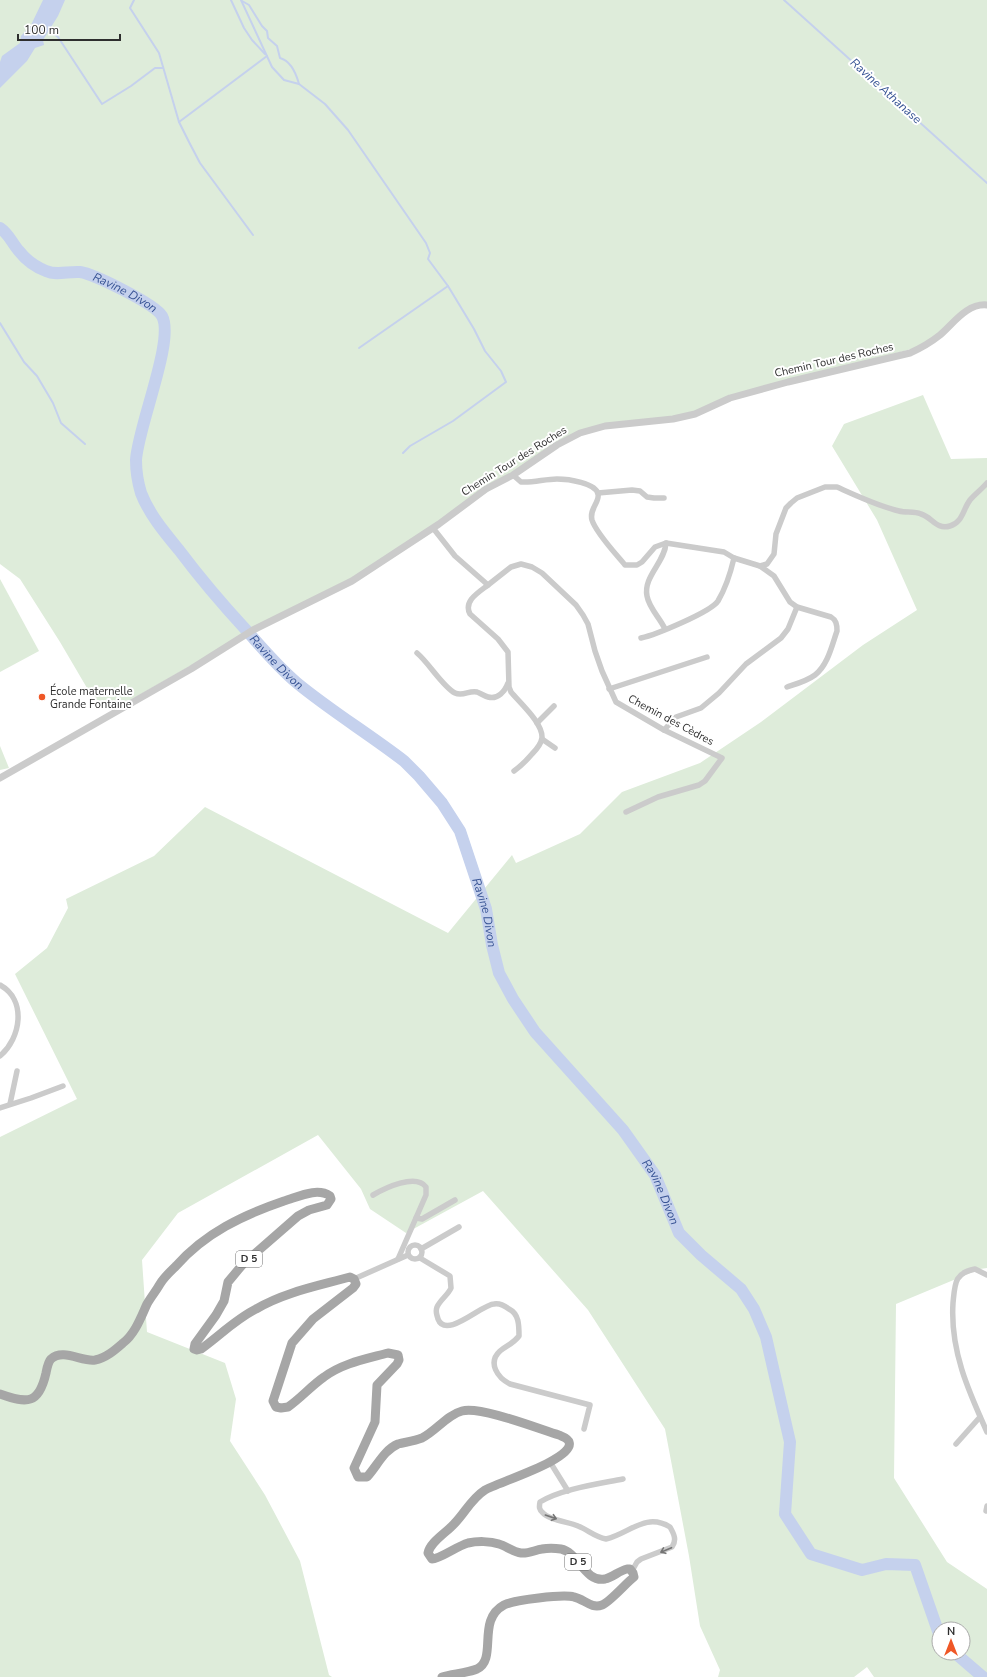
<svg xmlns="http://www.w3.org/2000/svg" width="987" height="1677" font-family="'Nunito Sans',sans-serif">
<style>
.green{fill:#deecda;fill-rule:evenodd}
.water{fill:#c5d1ed}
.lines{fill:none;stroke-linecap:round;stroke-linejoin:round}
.stream{stroke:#c5d1ed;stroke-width:2}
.river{stroke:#c5d1ed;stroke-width:12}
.minor{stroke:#cbcbcb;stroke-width:5.5}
.tertiary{stroke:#cbcbcb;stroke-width:7}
.primary{stroke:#a6a6a6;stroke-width:9}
.oneway{stroke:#757575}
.poi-dot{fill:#ef5726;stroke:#fff;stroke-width:1.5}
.labels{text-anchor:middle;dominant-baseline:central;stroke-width:4;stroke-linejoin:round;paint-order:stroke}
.shield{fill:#fff;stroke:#6d6d6d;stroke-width:1}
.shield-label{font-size:10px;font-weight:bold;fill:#2e2e2e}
.street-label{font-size:11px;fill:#2e2e2e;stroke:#fff}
.poi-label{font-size:11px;fill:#2e2e2e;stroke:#fff;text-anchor:start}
.water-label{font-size:12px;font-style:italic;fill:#375394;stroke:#fff}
</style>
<rect width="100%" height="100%" fill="#fff"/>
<g class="green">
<path d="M0,0H987V305L977,306L926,345L730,398L695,414L605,426L568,439L352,581L253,630L120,706L97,705L60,642L20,579L0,564Z"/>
<path d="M923,395L951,459L987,458V1268L980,1269L896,1304L894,1478L947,1562L987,1589V1677H874L867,1667L854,1677H718L720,1670L700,1626L689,1556L665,1429L588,1310L483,1191L406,1233L370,1209L361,1189L318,1135L178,1213L142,1260L147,1332L225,1363L236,1399L230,1441L265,1495L300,1561L329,1675L332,1677H0V1137L77,1099L15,974L47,948L68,908L66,899L154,856L205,807L448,933L512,855L516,863L580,834L622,792L700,763L761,722L863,645L917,610L877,520L832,446L844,424ZM939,1629H963V1653H939Z"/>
<path d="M0,579L39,651L0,672Z"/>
<path d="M0,746L9,768L0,770Z"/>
</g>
<path class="water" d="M43,0H65L58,16L43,40L44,45L35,48L27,61L0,88V62L2,56L20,43L21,36L31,25Z"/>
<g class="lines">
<g class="stream">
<path d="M134,0L130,8L159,53L179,122L189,142L200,163L253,235"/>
<path d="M231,0L244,28L252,40L265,54"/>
<path d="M241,0L272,67L284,80L299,84L325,104L348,130L426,243L430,253L428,259L448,286L474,329L485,351L501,371L506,382L453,421L410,446L403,453"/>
<path d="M784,0L987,183"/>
<path d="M242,1L249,5L262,26L267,31L268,38L277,46L280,58C291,61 296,73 299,84"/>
<path d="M49,30L58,37L102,104L131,86L155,68H163"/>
<path d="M179,122L267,56"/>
<path d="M0,323L24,362L37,376L53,403L61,423L85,444"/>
<path d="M359,348L448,286"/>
</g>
<g class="river">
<path id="s1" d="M0,228C9,234 12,243 19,251C26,260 36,267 46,271C57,276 68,271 80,272C94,274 155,304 162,316C175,340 138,426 136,460C136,471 138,483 141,493C149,514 165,533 179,550C200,578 223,605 247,631C263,649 278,667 297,683C331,711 369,734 404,761L419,776L442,803L460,831L486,909L492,945L499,973L513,999L535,1032L623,1130L655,1175L679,1233L701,1255L741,1289L754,1309L766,1337L790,1442L785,1514L811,1554L862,1570L886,1564L915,1565L939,1634"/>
<path d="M955,1653L983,1677"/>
</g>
<g class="minor">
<path d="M513,475L521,482C533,483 545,479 557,479C568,479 596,483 598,494C600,502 589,509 592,520C596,533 616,554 625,565H637L642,562L655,547L666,543L724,552L734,558L760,566L767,564L774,554L776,534L786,508L791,503L797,498L825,487H837C857,496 878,506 899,511C906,513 914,511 921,514C932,517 936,530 950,526C963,522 963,509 970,500C975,494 982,489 987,483"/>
<path d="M598,493L632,490L640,491L647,497L654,498H664"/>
<path d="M433,528L455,556L488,585L511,567L521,564L532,567L542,573L576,605L583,615L588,624L595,651L602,671L616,702L664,730L722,758L705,781L699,785L658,797L626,812"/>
<path d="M760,566L774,576L790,602L797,607L831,617C836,620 837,624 837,631C832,645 828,665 815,675C807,681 796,684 787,687"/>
<path d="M488,585C479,592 463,601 470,614L498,639L508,652L509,687L511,692C520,703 543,723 542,738C541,744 536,750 532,754C526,761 521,766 514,771"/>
<path d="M665,629C660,618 649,608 647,596C643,577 665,562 666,543"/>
<path d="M641,638C655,635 711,612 718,601C725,589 731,571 734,558"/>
<path d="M417,653C429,663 443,687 455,693C463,697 469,690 477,692C480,693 484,696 488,697C498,700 505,691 508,683"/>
<path d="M609,689L707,657"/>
<path d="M537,723L554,706"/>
<path d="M664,730L676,717L701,708L719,693L746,664L781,638L788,629L797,607"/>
<path d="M542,739L555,748"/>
<path d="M0,985C27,1000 21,1038 0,1056"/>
<path d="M10,1104L17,1071"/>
<path d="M0,1108L31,1098L63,1086"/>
<path d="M373,1195C385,1188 416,1173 426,1187V1195L398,1259"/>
<path d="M416,1218L422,1219L455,1200"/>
<circle cx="415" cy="1252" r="7"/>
<path d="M421,1249L459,1227"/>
<path d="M420,1258L450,1276L451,1288C448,1295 440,1300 437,1307C435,1312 437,1315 438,1319C446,1340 482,1304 494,1304C499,1303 505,1306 509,1309C519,1314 519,1325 519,1336C513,1344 507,1345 500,1351C487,1363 498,1378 510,1384L590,1405L584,1429"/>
<path d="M987,1275L975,1269C954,1273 955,1284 953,1303C950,1350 968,1390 987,1432"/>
<path d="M354,1279L408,1255"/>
<path d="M956,1444L980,1417"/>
<path d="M550,1462L568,1491"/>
<path d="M623,1479C598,1484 561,1489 540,1502C539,1507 539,1510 543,1513C549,1520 569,1522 578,1526C588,1530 595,1537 606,1539C629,1534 645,1512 670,1527C674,1534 677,1540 672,1547L641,1559L637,1562L632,1571"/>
<path d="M986,1511L987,1506"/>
</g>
<path class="tertiary" d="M0,778L191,669L253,630L352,581L439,524L486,489L513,475L557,445L580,433L605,426L673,419L695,414L730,398L788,382L910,353C921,348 930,343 940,335C953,324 967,303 987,305"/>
<path class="primary" d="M0,1394C28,1404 39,1404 46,1373C47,1368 48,1362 51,1359C63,1348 82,1362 95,1360C106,1358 115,1350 123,1343C135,1334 141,1317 147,1304C151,1297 156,1291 160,1284C164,1277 171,1271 176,1266C205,1233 243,1215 284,1201C298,1197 317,1187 330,1196L331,1199L327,1205L309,1210L298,1216L243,1264L228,1282L224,1301L216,1315L195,1344L194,1349L197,1350L201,1349C219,1336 236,1319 256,1309C285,1292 318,1286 350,1277L354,1279L356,1284L353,1288L313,1319L292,1343L273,1401L276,1407L281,1408L288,1407C301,1398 311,1386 324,1377C343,1363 366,1359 388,1353L398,1355L399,1360L397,1364L377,1385L375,1422L354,1468L358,1477H367C377,1466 384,1450 398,1444C406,1442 414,1441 422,1438C436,1431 447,1415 462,1411C481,1406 539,1429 559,1435C563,1437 568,1438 569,1442C576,1459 496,1483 485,1490C471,1499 465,1513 454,1524C446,1533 430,1542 428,1553L432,1559C440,1559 457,1546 468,1543C477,1541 490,1541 499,1544C506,1546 513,1552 521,1553C528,1554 535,1550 542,1549C547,1548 555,1548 561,1549C578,1552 585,1583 605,1579C613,1577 619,1571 627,1569H630L633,1573L634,1577C626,1583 610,1602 602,1605C591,1609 584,1599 574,1597C563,1594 514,1600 504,1605C476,1620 498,1659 477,1669C467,1673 453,1674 442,1677"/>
</g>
<defs><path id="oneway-shaft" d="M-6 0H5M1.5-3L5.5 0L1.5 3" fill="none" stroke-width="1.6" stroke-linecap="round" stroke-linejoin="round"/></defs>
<g class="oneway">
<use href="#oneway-shaft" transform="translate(551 1517) rotate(19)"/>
<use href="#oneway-shaft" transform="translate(666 1550) rotate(157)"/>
</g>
<circle class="poi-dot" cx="42" cy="697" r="4"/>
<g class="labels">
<g class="shield">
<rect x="236" y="1251" width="26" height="16" rx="3"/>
<rect x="565" y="1554" width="26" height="16" rx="3"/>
</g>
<g class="shield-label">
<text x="249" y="1259">D 5</text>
<text x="578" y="1562">D 5</text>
</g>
<g class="street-label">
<text transform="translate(834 360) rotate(-13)">Chemin Tour des Roches</text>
<text transform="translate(514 461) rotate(-32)">Chemin Tour des Roches</text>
<text transform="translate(671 720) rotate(28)">Chemin des Cèdres</text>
</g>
<g class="poi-label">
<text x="50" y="691">École maternelle<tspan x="50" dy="13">Grande Fontaine</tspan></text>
</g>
<g class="water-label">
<text transform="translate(886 91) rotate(42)">Ravine Athanase</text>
<text stroke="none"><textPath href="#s1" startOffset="148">Ravine Divon</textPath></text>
<text stroke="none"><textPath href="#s1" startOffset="591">Ravine Divon</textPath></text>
<text stroke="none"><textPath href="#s1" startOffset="928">Ravine Divon</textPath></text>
<text stroke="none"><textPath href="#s1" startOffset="1264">Ravine Divon</textPath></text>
</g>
</g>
<g transform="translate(951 1641)"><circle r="19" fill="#ffffff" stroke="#ababab"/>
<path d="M0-3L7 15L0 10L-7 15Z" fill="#ef5726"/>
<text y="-6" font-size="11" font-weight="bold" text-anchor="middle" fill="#2e2e2e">N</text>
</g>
<path d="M18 34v6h102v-6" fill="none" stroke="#2e2e2e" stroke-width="2"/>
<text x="24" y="34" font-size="12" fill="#2e2e2e" stroke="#ffffff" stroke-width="3" paint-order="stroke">100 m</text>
</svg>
